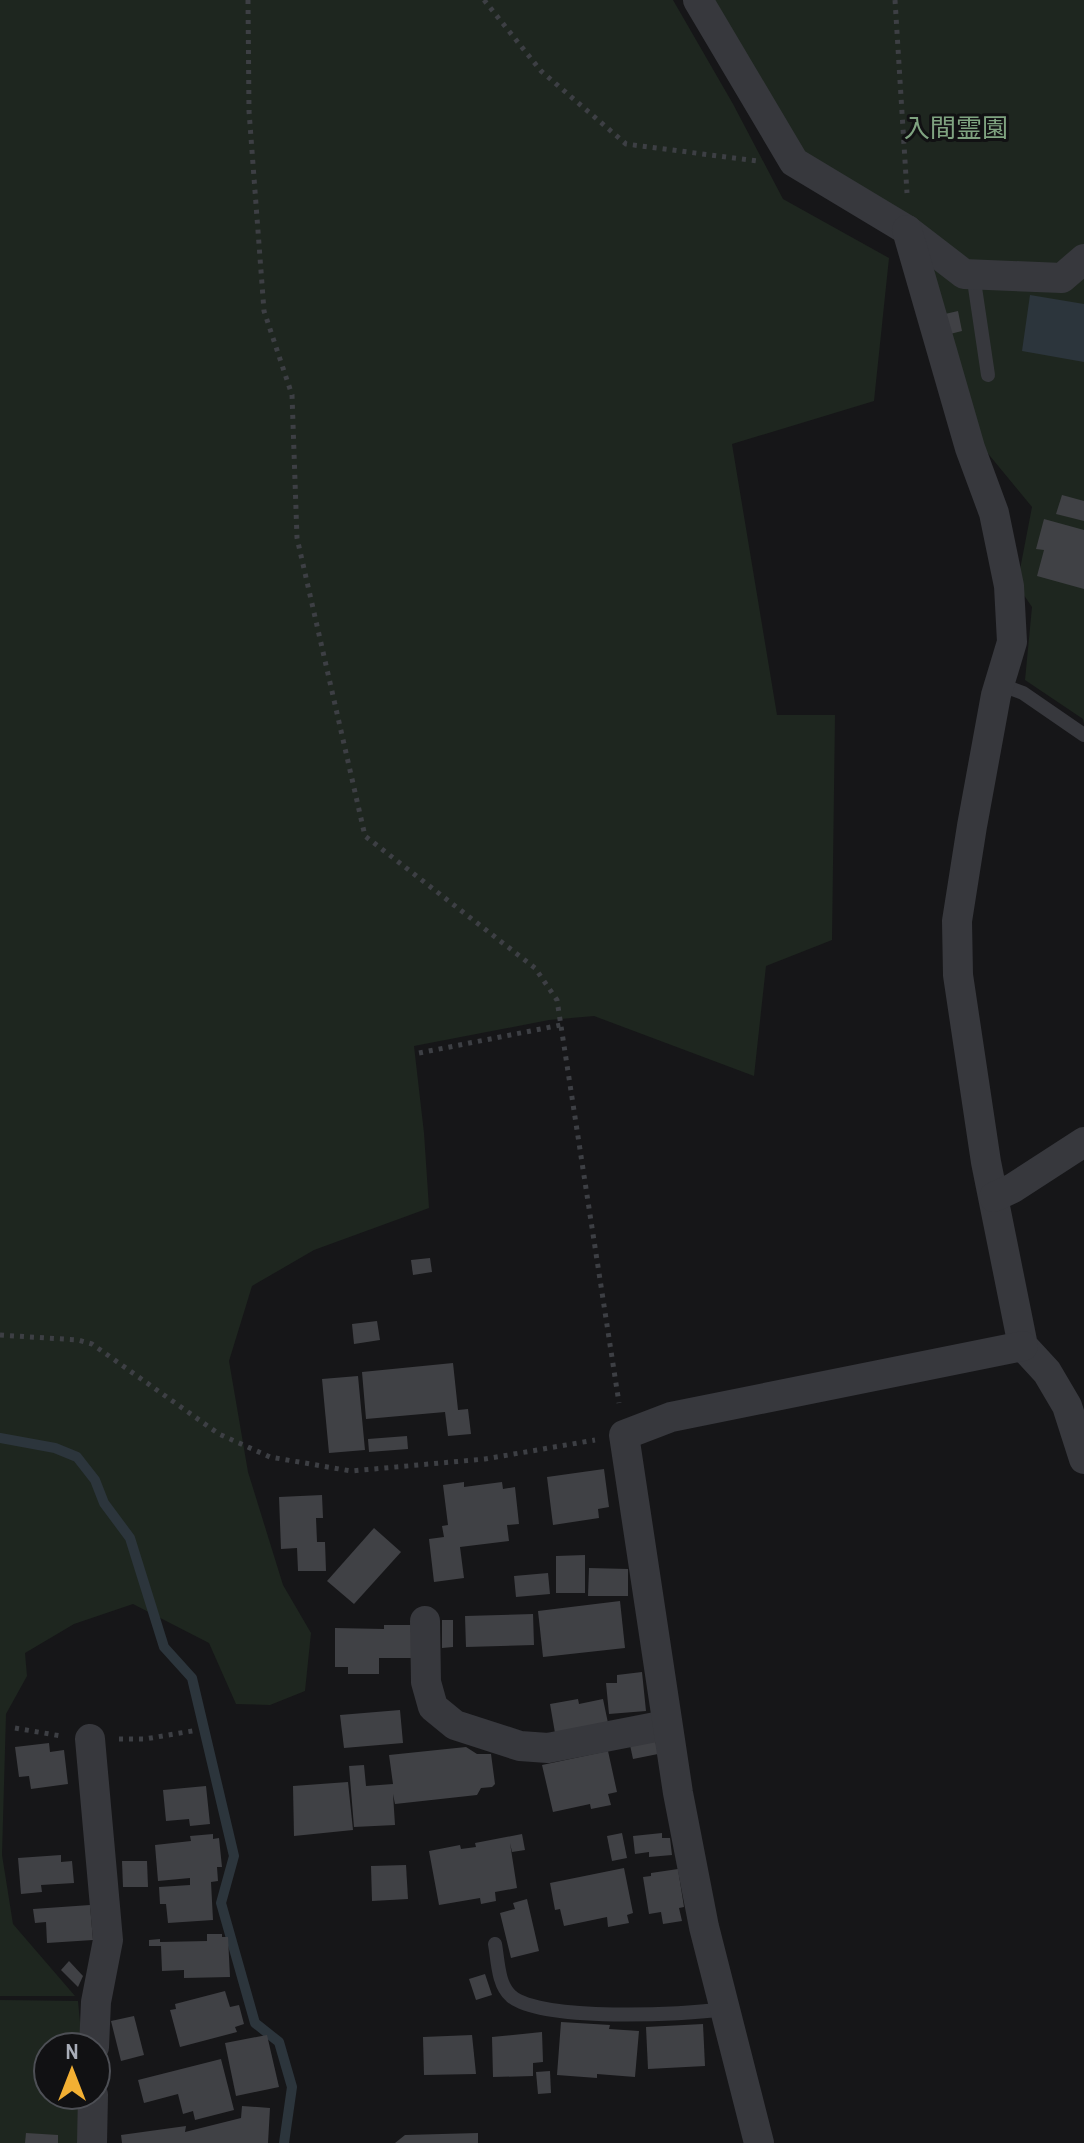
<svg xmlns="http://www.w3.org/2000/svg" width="1084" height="2143" font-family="'Archivo Narrow','Noto Sans JP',sans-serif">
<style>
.green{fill:#1e261f}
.water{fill:#2c353c}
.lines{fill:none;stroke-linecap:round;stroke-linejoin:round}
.stream{stroke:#2c353c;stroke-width:10}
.building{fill:#404145}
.path{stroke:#3d3f44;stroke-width:5;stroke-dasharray:4 6;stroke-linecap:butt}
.lane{stroke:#37383d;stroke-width:14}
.street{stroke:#37383d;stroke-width:30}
.labels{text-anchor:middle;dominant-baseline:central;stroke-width:6;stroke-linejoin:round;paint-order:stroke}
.park-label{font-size:26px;fill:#7fa380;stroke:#111113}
</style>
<rect width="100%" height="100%" fill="#161618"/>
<g class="green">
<path d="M0,0H673L733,104L783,199L889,258L874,401L732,444L777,715H835L832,940L766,966L754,1076L594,1016L549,1020L414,1046L424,1133L429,1208L314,1250L252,1286L229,1361L248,1472L283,1585L311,1633L305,1691L270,1705L236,1704L209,1643L133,1604L74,1624L25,1653L27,1676L6,1714L2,1855L13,1924L75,1996H0Z"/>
<path d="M686,0H1084V724L1083,719L1025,680L1032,607L1017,585L1032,507L976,439L925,258L787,172Z"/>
<path d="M0,2000L78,2001L80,2022L84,2027V2047H48V2095H82L81,2143H0Z"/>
</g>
<path class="water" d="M1030,295L1084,304V362L1022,351Z"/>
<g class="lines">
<path class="stream" d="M0,1438L55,1448L77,1457L95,1480L104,1503L130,1538L164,1647L192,1678L234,1856L221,1903L255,2023L279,2042L292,2087L284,2143"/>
</g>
<g class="building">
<path d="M958,311L962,331L950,334L945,314Z"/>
<path d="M1062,495L1084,501V521L1056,514Z"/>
<path d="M1044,519L1084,530V589L1037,576L1044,550L1036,549Z"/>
<path d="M430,1258L432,1272L413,1275L411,1260Z"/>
<path d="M377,1321L380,1340L354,1344L352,1324Z"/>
<path d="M453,1363L458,1410L468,1409L471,1434L448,1436L445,1412L366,1419L362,1372Z"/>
<path d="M358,1376L365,1450L329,1453L322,1379Z"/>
<path d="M407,1436L408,1449L369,1452L368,1439Z"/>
<path d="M604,1469L609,1507L598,1509L599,1518L553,1525L547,1477Z"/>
<path d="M464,1482V1487L502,1482L503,1489L515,1487L519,1524L507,1525L509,1541L460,1547L464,1578L434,1582L429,1539L444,1537L442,1526L448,1525L443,1485Z"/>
<path d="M322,1495L323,1518H316L317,1542H325L326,1571H298L297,1548L281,1549L279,1497Z"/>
<path d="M374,1528L401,1552L354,1604L327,1581Z"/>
<path d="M585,1555V1593H556V1556Z"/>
<path d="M589,1568L628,1569V1596H588Z"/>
<path d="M548,1573L550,1594L516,1597L514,1576Z"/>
<path d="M620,1601L625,1648L543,1657L538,1611Z"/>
<path d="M533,1614L534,1645L466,1647L465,1616Z"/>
<path d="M442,1620H453V1647L442,1648Z"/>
<path d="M384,1625H418V1658H379V1674H348V1667H335V1628L384,1629Z"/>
<path d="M642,1672L646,1711L609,1714L606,1683H617V1675Z"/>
<path d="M578,1699L579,1704L603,1699L608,1723L555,1733L550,1704Z"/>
<path d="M400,1710L403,1743L344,1748L340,1715Z"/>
<path d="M655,1740L658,1754L633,1759L630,1745Z"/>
<path d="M49,1743L50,1752L64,1750L68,1784L31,1789L29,1776L19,1777L15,1747Z"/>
<path d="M466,1747L477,1754H491L495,1784L492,1787L481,1788L477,1795L395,1804L393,1794L395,1825L354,1827L349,1766L364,1765L366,1786L393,1784L389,1755Z"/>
<path d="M608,1751L617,1792L608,1794L611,1805L591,1809L590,1804L553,1812L542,1765Z"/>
<path d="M348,1782L353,1830L294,1836L293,1786Z"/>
<path d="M206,1786L210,1824L190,1826L189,1819L166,1821L163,1790Z"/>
<path d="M622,1833L627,1858L612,1861L607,1836Z"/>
<path d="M662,1833V1838H670L672,1855L649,1857V1852L635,1854L633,1836Z"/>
<path d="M213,1834V1839L219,1838L222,1867H217L218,1881L211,1882L213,1920L168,1923L166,1904H160L159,1887L190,1885V1878L158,1881L155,1845L191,1841L190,1836Z"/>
<path d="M522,1834L525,1850L512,1852L510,1843L517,1888L495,1892L496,1901L481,1904L480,1898L439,1905L429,1851L460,1845L461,1849L476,1847L475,1843Z"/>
<path d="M61,1855V1862L72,1861L74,1883L41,1885L42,1892L21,1894L18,1858Z"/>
<path d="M122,1861H147L148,1887H123Z"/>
<path d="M406,1865L408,1899L372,1901L371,1866Z"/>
<path d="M624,1868L633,1913L627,1915L629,1923L608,1927L607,1917L564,1926L560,1909L555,1910L550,1883Z"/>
<path d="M678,1869L684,1907L679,1908L682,1921L663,1924L661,1912L649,1914L643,1877L651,1876V1873Z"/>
<path d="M527,1899L539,1951L511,1958L500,1913L515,1909L513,1903Z"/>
<path d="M90,1905L93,1940L47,1943L46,1922L35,1923L33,1909Z"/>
<path d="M207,1934H222V1937H228L230,1977L184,1978V1970L162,1971L161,1946H149V1940L160,1939V1942L207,1941Z"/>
<path d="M69,1961L83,1976L78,1987L61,1970Z"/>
<path d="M485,1974L492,1995L476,2000L469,1979Z"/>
<path d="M225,1991L230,2007L239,2005L244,2024L235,2027L237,2032L180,2047L170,2010L176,2009L175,2004Z"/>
<path d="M134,2016L144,2055L121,2061L111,2021Z"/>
<path d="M561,2022L610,2025L609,2029L639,2031L635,2077L597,2074V2078L557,2075Z"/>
<path d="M703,2024L705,2066L648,2069L646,2027Z"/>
<path d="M542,2032L543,2062L533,2063V2076L493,2077L492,2037Z"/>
<path d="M267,2035L279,2087L236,2096L225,2043Z"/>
<path d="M472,2035L476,2074L424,2075L423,2037Z"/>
<path d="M221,2059L234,2110L195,2120L193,2111L183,2114L178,2094L144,2103L138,2080Z"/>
<path d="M550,2071L551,2093L538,2094L536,2072Z"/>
<path d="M242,2106L270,2108L268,2143H122L121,2135L186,2126L185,2132L241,2118Z"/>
<path d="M26,2133L58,2135V2143H25Z"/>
<path d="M478,2133V2143H395L405,2135Z"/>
</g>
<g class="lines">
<g class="path">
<path d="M248,0L249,111L264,311L292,395L297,538L365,836L535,968L557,1000L619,1403"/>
<path d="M484,0L541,71L626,144L757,161"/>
<path d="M895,0L907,193"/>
<path d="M419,1053L561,1025"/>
<path d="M0,1335L78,1340L92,1344L219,1434L270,1457L351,1471L485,1459L595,1440"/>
<path d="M15,1728L61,1736"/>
<path d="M119,1739H145L198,1730"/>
</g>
<g class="lane">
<path d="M973,274L988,375"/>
<path d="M999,684L1023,693L1084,735"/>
<path d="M495,1944C498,1961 498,1985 511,1996C540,2022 684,2015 724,2009"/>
</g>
<g class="street">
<path d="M698,0L794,162L907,230L964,274L1062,278L1084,259"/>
<path d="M907,230L970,448L994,513L1009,586L1012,642L996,695L972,826L957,921L958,975L986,1162L1023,1346L1047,1372L1067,1406L1084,1459"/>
<path d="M994,1197L1013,1188L1084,1142"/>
<path d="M425,1621L426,1682L433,1707L455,1725L520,1746L548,1748L666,1725"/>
<path d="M90,1739L108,1940L96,2002L94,2047"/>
<path d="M92,2143L93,2095"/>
<path d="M759,2143L704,1927L678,1793L624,1435L671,1417L1023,1346"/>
</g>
</g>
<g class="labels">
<g class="park-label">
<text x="956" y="127">入間霊園</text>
</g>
</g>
<g transform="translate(72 2071)"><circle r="38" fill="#111113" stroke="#4d4f55" stroke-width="2"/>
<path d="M0-6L14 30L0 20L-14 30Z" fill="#f3b033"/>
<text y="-12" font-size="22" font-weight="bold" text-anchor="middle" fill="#a8adb8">N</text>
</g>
</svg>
